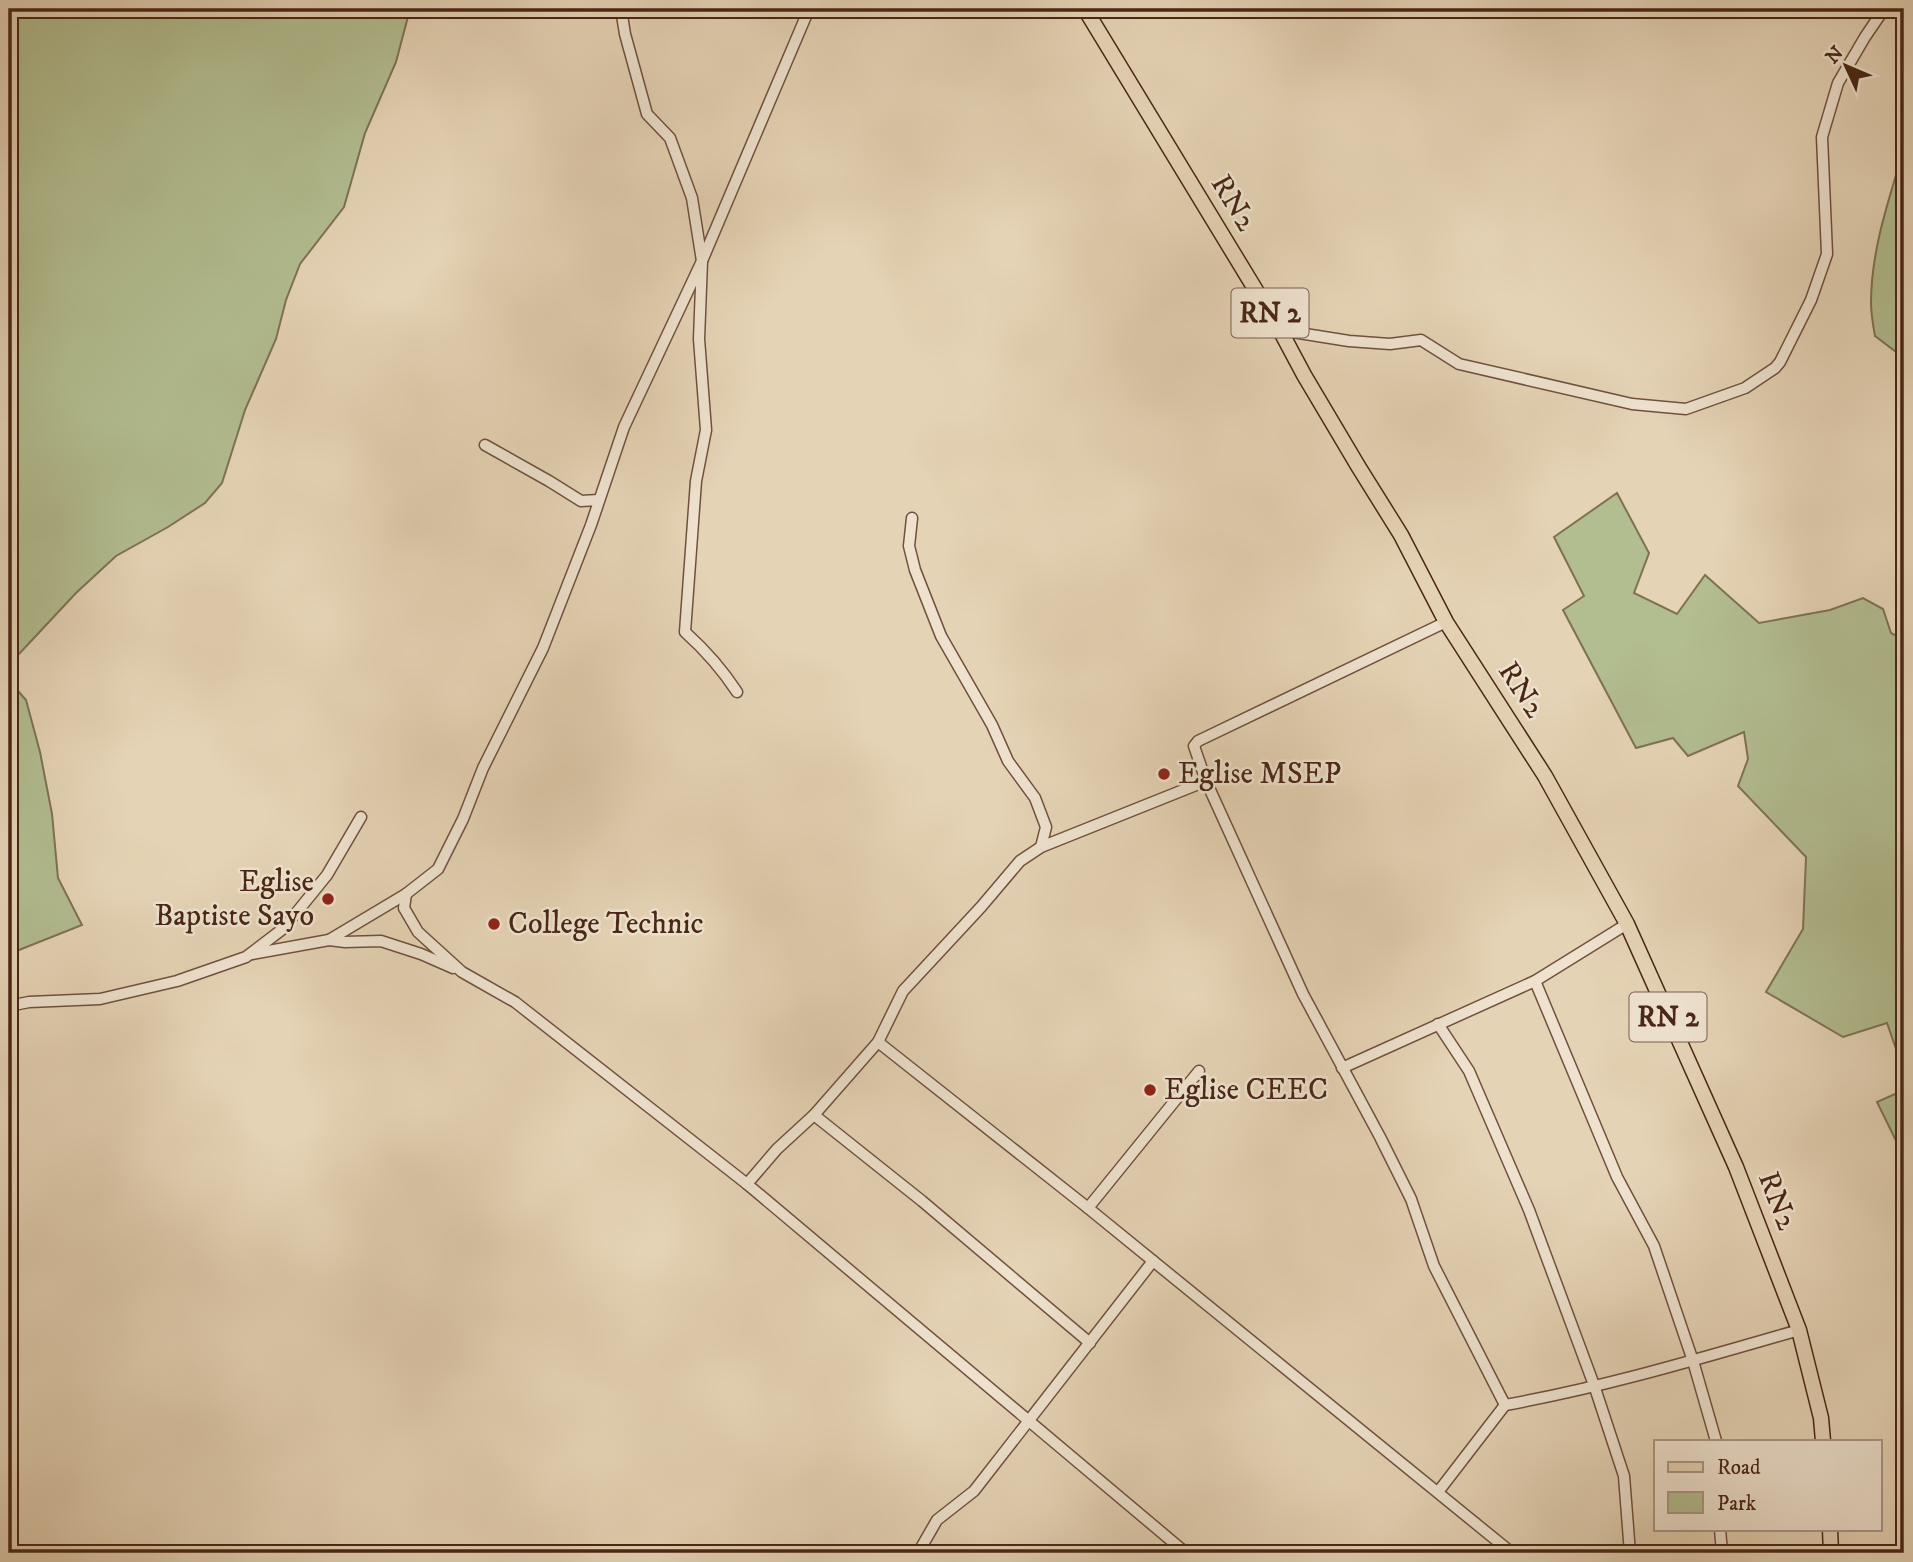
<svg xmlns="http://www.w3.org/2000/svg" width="1913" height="1562" font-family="'IM FELL DW Pica',serif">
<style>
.green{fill:#b2bd90;stroke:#7e7253;stroke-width:2}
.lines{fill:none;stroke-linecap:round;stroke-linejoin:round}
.minor-casing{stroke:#70513e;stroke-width:13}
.major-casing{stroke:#492616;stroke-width:17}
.minor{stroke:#eee2cf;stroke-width:10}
.major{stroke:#e5d3b5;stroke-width:14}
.poi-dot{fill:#8f2418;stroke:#eee2cf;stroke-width:2.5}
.labels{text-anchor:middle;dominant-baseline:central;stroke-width:5;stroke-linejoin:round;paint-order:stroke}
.shield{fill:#eee2cf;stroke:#7a5e4e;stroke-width:2}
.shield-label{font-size:28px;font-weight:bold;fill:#492616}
.street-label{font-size:30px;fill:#492616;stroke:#eee2cf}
.poi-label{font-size:30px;fill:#492616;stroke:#eee2cf;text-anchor:start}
</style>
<rect width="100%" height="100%" fill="#e5d3b5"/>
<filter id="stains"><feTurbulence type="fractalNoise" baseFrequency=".00286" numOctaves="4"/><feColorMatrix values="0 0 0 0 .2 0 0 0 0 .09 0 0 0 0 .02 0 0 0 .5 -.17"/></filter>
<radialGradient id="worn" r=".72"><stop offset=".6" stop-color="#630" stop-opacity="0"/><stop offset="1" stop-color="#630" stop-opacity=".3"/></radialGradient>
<g class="green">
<path d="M9,9H410L396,62L365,133L344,207L300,264L286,300L276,339L245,410L222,483L205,503L168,527L116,556L76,593L18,655L11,683L26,700L40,752L52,814L58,878L82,925L9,954Z"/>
<path d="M1904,149V361L1896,352L1875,336C1873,325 1871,314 1871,303C1871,250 1889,199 1904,149Z"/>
<path d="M1617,493L1649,553L1634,593L1677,614L1705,575L1759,623L1830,610L1863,598L1883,609L1891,633L1904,640V1072L1887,1023L1843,1037L1766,992L1803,929L1806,857L1738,786L1748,759L1744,732L1688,756L1673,738L1636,748L1563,610L1584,596L1554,537Z"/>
<path d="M1904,1090V1157L1877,1102Z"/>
</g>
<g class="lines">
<defs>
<g id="minor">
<path d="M621,9L625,34L647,114L670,138L692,198L702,261L699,339L706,430L696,481L685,632C705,650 722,669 737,692"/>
<path d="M1280,330L1349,341L1390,344L1421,340L1459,364L1632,404L1686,409L1745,388L1775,368L1780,362L1811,300L1827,254L1822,137L1838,83L1865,37L1884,9"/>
<path d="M485,445L549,481L581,501L599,500"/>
<path d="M912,518L909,546L915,570L941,636L992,725L1008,761L1035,798L1046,827L1041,847"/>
<path d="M1446,622L1198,741L1194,746L1206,781L1303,994L1380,1137L1411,1199L1434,1266L1505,1405"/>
<path d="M406,894L404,908L418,932L462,972L515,1002L747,1184L1186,1553"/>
<path d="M329,940L406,894L438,869L463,819L483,768L543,648L591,525L624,427L702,261L809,9"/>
<path d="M252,954L329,940L345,942L381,941L421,954L453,968"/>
<path d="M1535,981L1617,1177L1654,1246L1693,1361L1716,1441"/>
<path d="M9,1006L29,1002L100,999L177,981L246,957L284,928L327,875L361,817"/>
<path d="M1438,1024L1469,1071L1529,1210L1594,1385L1624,1476L1630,1553"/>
<path d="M878,1042L1088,1208L1512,1553"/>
<path d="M1342,1068L1535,981L1627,924"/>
<path d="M814,1115L922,1201L1090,1343"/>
<path d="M747,1184L777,1149L814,1115L878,1042L903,991L981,907L1020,861L1041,847L1206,781"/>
<path d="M1088,1208L1199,1071"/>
<path d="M1438,1492L1505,1405C1605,1387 1702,1358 1799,1330"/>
<path d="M1720,1529L1722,1553"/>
<path d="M869,1552L870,1553"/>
<path d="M918,1553L937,1520L974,1491L1153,1261"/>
</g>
<g id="major">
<path d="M1085,9L1280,330L1304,375L1358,466L1401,535L1446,622L1545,776L1627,924L1736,1167L1799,1330L1821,1418L1823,1441"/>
<path d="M1830,1529L1831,1553"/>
</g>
</defs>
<use href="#minor" class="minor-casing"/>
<use href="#major" class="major-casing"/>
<use href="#minor" class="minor"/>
<use href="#major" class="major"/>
</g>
<g class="poi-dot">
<circle cx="1164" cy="774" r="7"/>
<circle cx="328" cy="899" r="7"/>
<circle cx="494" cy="924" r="7"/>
<circle cx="1150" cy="1090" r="7"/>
</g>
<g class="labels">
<g class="shield">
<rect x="1231.5" y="288.5" width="77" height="49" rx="5"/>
<rect x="1629.5" y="992.5" width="77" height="49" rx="5"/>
</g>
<g class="shield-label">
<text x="1270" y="313">RN 2</text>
<text x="1668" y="1017">RN 2</text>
</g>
<g class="street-label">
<text transform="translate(1233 203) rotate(59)">RN2</text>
<text transform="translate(1521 690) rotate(57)">RN2</text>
<text transform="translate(1777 1201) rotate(69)">RN2</text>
</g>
<g class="poi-label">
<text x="1178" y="774">Eglise MSEP</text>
<text x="314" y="882" text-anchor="end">Eglise<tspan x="314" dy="34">Baptiste Sayo</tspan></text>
<text x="508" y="924">College Technic</text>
<text x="1164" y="1090">Eglise CEEC</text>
</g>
</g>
<rect width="1913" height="1562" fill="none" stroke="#e5d3b5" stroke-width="35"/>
<rect x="10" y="10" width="1892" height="1541" fill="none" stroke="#492616" stroke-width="3.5"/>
<rect x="18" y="18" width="1878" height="1527" fill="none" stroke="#492616" stroke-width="2"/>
<rect x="1654" y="1440" width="228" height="91" fill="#eee2cf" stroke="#ac9785" stroke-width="2"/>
<rect x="1668" y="1462" width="35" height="10" fill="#e5d3b5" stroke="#ac9785" stroke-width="2"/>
<text x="1717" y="1474" font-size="21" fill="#492616">Road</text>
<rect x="1668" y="1492" width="35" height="21" fill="#b2bd90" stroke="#ac9785" stroke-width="2"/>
<text x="1717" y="1510" font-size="21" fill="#492616">Park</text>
<g transform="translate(1846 66) rotate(314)" stroke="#eee2cf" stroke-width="5" paint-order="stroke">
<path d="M0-5L12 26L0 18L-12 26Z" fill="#492616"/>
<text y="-10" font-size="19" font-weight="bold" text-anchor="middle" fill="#492616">N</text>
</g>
<rect width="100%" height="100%" filter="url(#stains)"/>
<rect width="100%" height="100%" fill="url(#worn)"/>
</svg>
